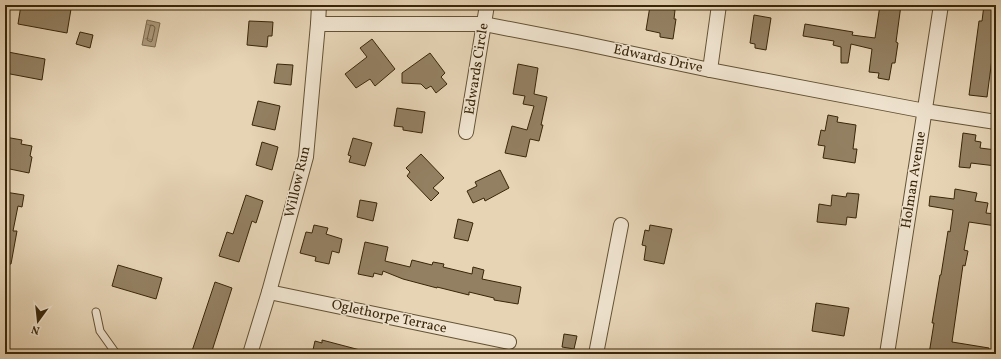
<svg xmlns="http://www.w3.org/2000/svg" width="1001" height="359" font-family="Vollkorn,serif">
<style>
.water{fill:url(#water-ripples);stroke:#7d6b4d}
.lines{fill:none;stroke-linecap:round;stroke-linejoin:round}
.shore{stroke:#726042;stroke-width:1}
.building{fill:#938062;stroke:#392609}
.lane-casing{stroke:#645234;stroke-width:9}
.street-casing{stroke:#645234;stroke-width:16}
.lane{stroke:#efe3cf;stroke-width:7}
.street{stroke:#efe3cf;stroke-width:14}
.labels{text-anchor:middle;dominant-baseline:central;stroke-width:3;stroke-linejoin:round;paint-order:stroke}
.street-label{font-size:14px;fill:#392609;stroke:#efe3cf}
</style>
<defs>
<pattern id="water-ripples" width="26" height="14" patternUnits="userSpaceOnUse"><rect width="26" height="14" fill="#ab997b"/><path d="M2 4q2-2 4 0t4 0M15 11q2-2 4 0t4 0" fill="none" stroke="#8c7d63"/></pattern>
</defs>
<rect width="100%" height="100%" fill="#e6d4b5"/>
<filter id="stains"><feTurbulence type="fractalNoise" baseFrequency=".005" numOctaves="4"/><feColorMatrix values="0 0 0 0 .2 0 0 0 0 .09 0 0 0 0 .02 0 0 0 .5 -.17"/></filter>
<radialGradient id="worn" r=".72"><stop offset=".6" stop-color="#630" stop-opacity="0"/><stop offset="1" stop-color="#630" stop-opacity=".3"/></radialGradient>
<path class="water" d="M147,20L160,23L155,47L142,45Z"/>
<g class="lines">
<path class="shore" d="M151,25L154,26L155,28L152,41L151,42L147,40L150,27Z"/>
</g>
<g class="building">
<path d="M21,5H48L71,9L67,33L18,24Z"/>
<path d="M880,5H901L896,42L898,43L895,63H892L889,80L878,78L879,73L869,72L872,49L851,44L848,63H841V47L833,45L834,41L803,36L805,24L853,32L852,35L875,38Z"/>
<path d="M984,5H996L994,23H996V45L995,51H993L987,97L969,95L979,21H982Z"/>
<path d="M650,6L675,10L674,19H676L673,39L660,37V33L646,30Z"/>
<path d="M754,15L771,18L766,50L755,48V44L750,43Z"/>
<path d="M249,21L273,22L272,36H268L267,47L247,45Z"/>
<path d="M80,32L93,35L90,48L76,44Z"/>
<path d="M372,39L395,69L375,86L370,79L356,88L345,74L367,57L360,48Z"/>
<path d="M8,52L45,59L42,80L5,73Z"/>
<path d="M430,53L445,73L441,77L447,84L436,93L431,86L426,89L421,84L402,83V73Z"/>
<path d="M277,64L293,65L291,85L274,83Z"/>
<path d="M518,64L538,68L534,94L547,97L541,125H543L539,141L530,139L526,157L505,153L512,126L527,130L534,106L523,104L525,96L513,94Z"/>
<path d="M258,101L280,106L275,130L252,125Z"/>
<path d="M397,108L425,112L422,133L403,130V127L394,126Z"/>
<path d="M828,115L838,117L837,122L856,125L853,149H857L855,163L823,158L825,146L818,145L821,130L825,131Z"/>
<path d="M963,133L976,135L975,141L981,142L980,148L996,150V166L971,163L970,168L959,167Z"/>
<path d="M5,137L22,140L21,144L32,146L30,156L32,157L29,173L5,168Z"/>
<path d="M353,138L372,143L365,166L349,162L351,156L348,155Z"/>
<path d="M262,142L278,147L272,170L256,165Z"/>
<path d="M421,154L444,178L433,188L439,193L431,201L407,176L410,172L406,168Z"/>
<path d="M500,170L509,188L485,201L484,198L473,203L467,191L477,186L475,182Z"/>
<path d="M955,189L977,193L975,201L988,203L986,213L996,214V226L969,222L964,250L968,251L965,266L963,265L952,342L989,348V354H929L934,323H932L940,275H941L948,231L950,232L953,210L929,206L930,196L954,199Z"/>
<path d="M5,192L24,195L22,207L18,206L13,231H17L11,264H5Z"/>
<path d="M847,193L859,194L856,218L847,217L846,225L817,222L819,204L831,206L832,195L846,197Z"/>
<path d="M246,195L263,201L256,223L252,221L239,262L219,256L227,232L233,234Z"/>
<path d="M360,200L377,203L373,221L357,217Z"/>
<path d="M458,219L473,223L468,241L454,238Z"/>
<path d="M314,225L328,228L326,234L342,239L339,253L332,251L329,264L315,261L316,257L300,253L306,232L312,233Z"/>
<path d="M650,225L672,229L664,264L644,260L646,246L642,245L645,230L649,231Z"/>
<path d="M365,242L388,247L385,261L410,267L412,260L432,265L433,262L444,264L443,267L472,274L473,267L484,270L482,279L521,287L518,304L494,300V298L469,292V295L437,287V288L403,279L383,271L382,275L374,273L373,277L358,274Z"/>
<path d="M118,265L162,278L156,299L112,286Z"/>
<path d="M215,282L232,288L211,354H191Z"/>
<path d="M816,303L849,308L844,336L812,331Z"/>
<path d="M564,334L577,336L574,349L562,347Z"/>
<path d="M322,340L360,350V354H312L315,341L322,343Z"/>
</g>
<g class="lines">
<defs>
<path id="lane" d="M96,312L100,331L115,352L118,354"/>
<g id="street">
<path d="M318,24H484L577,42L710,70L925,111L996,122"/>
<path d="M710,70L719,5"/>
<path d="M466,132L487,5"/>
<path d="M269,292L509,342"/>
<path d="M250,354L269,292L306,157L318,24L319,5"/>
<path d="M596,354L621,225"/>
<path d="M887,354L941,5"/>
</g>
</defs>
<use href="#lane" class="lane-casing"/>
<use href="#street" class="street-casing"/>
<use href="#lane" class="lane"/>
<use href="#street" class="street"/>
</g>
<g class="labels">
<g class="street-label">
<text transform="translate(658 59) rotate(12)">Edwards Drive</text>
<text transform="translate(477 69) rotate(-81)">Edwards Circle</text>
<text transform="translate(914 180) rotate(-81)">Holman Avenue</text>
<text transform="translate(298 182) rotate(-77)">Willow Run</text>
<text transform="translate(389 317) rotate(12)">Oglethorpe Terrace</text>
</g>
</g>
<rect width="1001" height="359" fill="none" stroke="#e6d4b5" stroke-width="20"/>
<rect x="6" y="6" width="989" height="347" fill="none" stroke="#392609" stroke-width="2"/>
<rect x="10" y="10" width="981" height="339" fill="none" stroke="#392609"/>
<g transform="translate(38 321) rotate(195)" stroke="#efe3cf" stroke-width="3" paint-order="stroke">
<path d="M0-3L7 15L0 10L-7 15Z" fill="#392609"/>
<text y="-6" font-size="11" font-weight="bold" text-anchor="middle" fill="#392609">N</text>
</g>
<rect width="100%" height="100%" filter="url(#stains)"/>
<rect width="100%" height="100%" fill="url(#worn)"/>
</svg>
